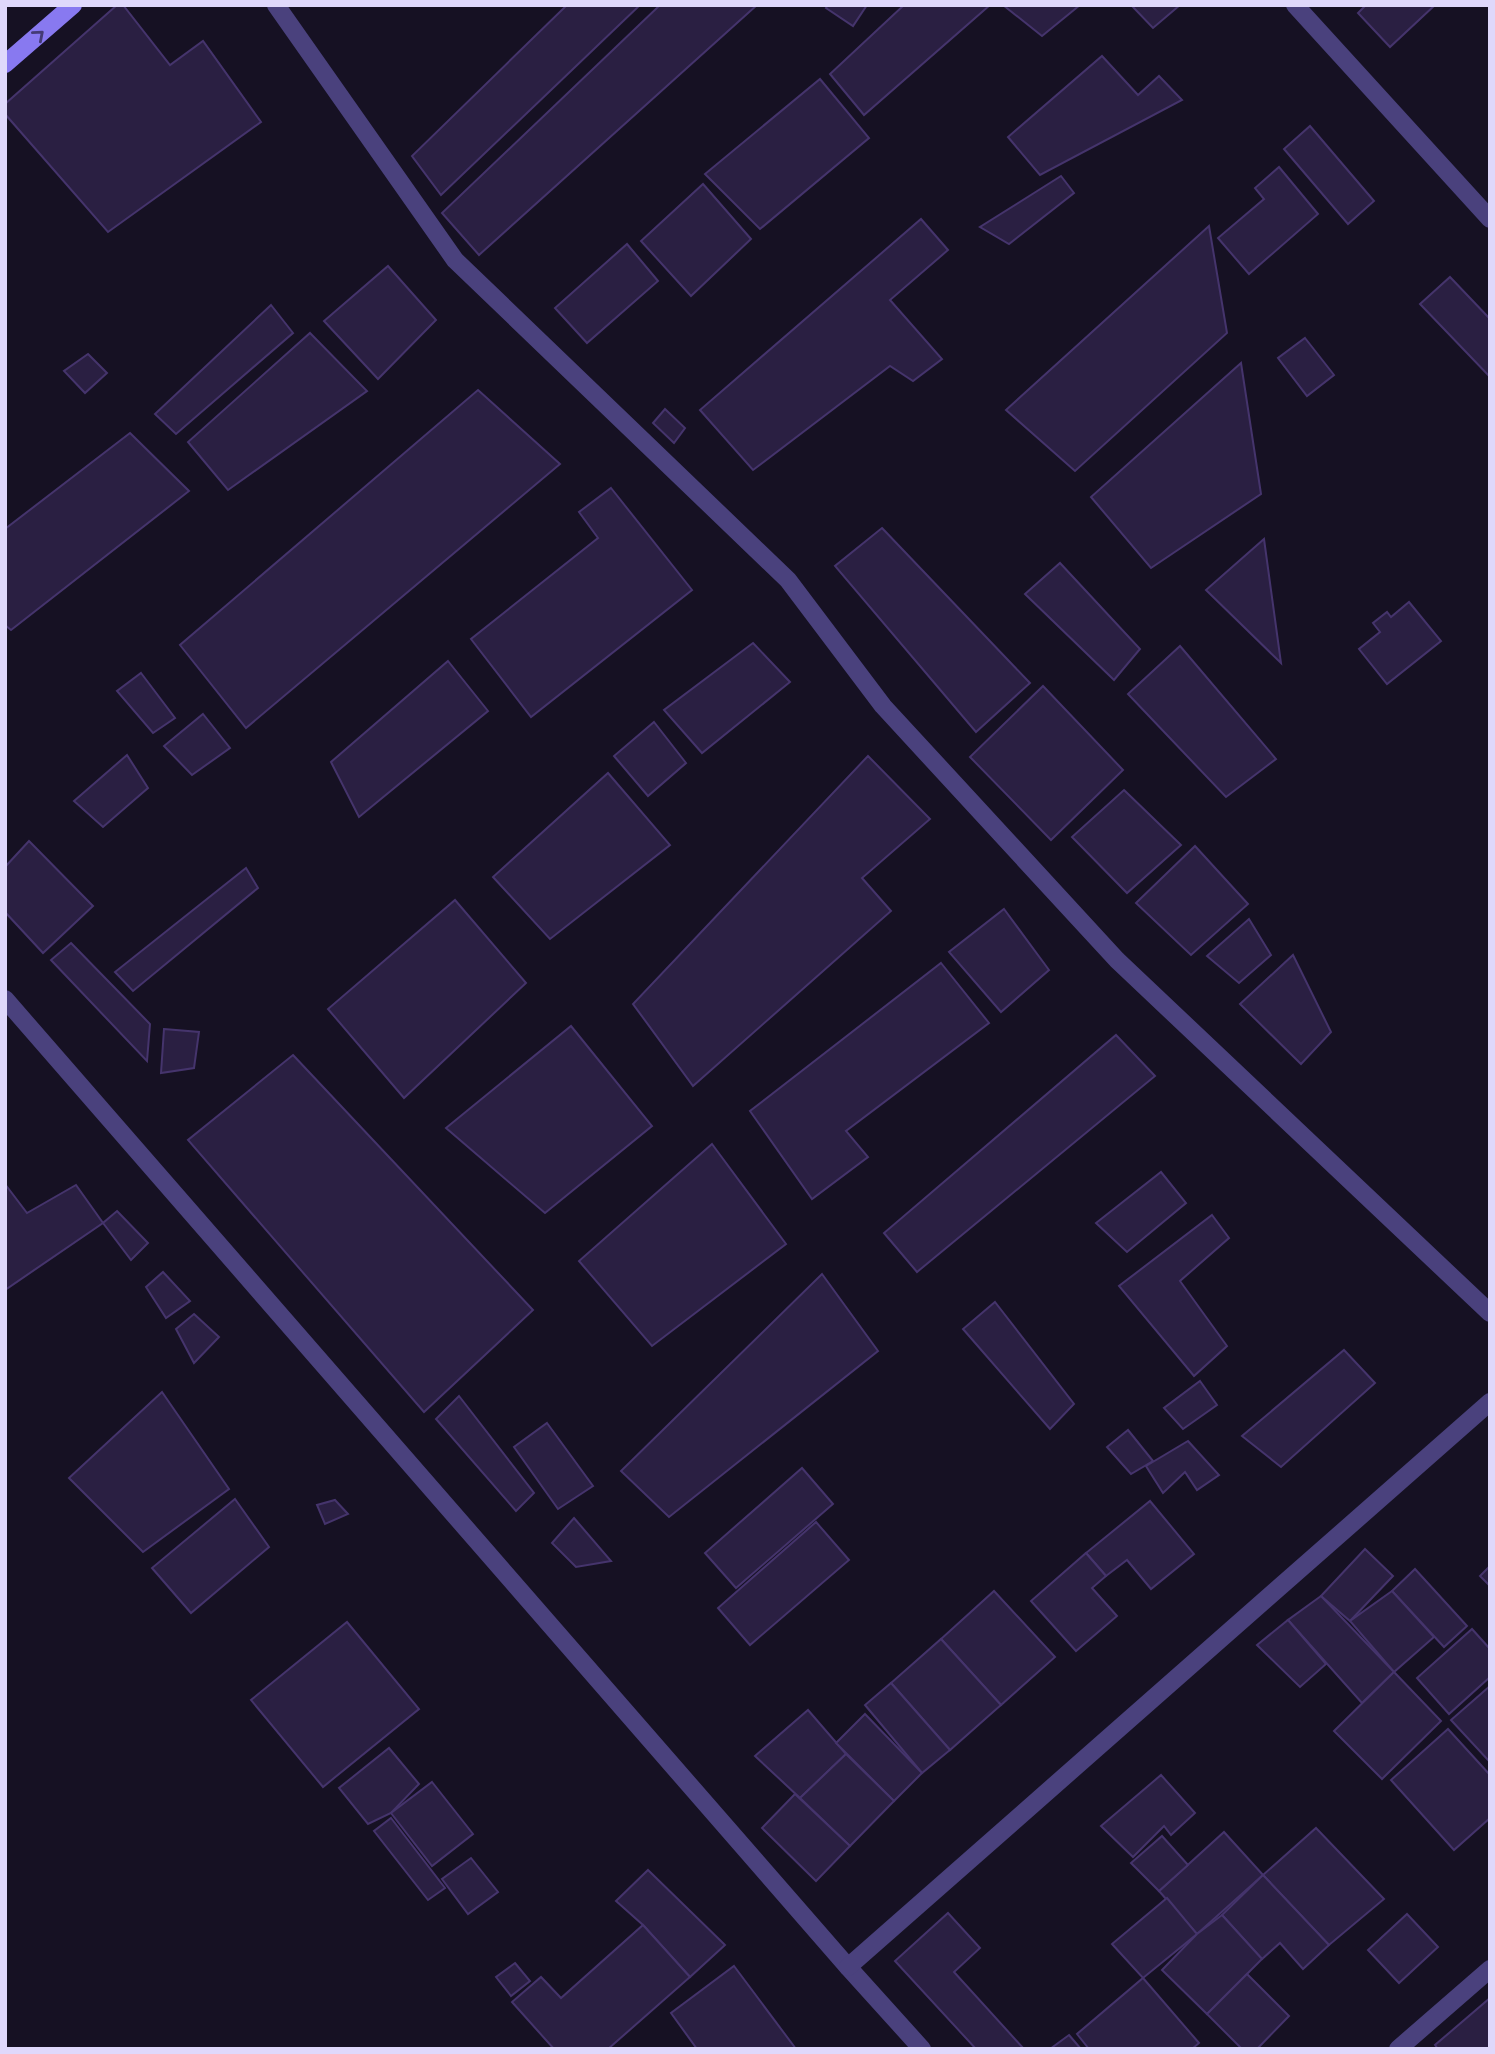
<svg xmlns="http://www.w3.org/2000/svg" width="1495" height="2054" font-family="Montserrat,sans-serif">
<style>
.building{fill:#2a1f42;stroke:#45346c;stroke-width:2}
.lines{fill:none;stroke-linecap:round;stroke-linejoin:round}
.street{stroke:#4a417d;stroke-width:18}
.secondary{stroke:#8879f0;stroke-width:18}
.oneway{stroke:#443b75}
</style>
<rect width="100%" height="100%" fill="#161123"/>
<g class="building">
<path d="M117,5H123L170,65L203,41L261,122L108,232L5,114V104Z"/>
<path d="M567,5H640L441,195L412,156Z"/>
<path d="M660,5H757L479,255L442,213Z"/>
<path d="M828,5H867L853,26L826,8Z"/>
<path d="M904,5H990L864,115L830,74Z"/>
<path d="M1003,5H1080L1042,36Z"/>
<path d="M1131,5H1180L1153,28Z"/>
<path d="M1366,5H1435L1390,47L1358,13Z"/>
<path d="M1102,56L1138,95L1159,76L1182,100L1040,175L1008,137Z"/>
<path d="M820,79L869,138L760,229L705,174Z"/>
<path d="M1310,126L1374,201L1348,224L1284,149Z"/>
<path d="M1279,167L1318,214L1249,274L1218,238L1264,199L1255,188Z"/>
<path d="M1061,176L1074,193L1009,244L980,227Z"/>
<path d="M703,184L751,239L691,296L641,241Z"/>
<path d="M921,219L948,250L890,300L942,359L913,381L890,366L753,470L700,410Z"/>
<path d="M1209,226L1227,333L1075,471L1006,410Z"/>
<path d="M627,244L658,281L587,343L555,308Z"/>
<path d="M388,266L436,320L378,379L324,321Z"/>
<path d="M1450,277L1490,319V377L1420,304Z"/>
<path d="M271,305L293,333L176,434L155,414Z"/>
<path d="M310,333L367,391L228,490L188,442Z"/>
<path d="M1305,338L1334,375L1307,396L1278,358Z"/>
<path d="M88,354L107,373L85,393L64,371Z"/>
<path d="M1241,363L1261,494L1151,568L1091,497Z"/>
<path d="M478,390L560,464L246,728L180,645Z"/>
<path d="M665,409L685,428L674,443L653,423Z"/>
<path d="M130,433L189,491L11,630L5,625V529Z"/>
<path d="M611,488L692,590L531,717L471,639L598,538L579,512Z"/>
<path d="M882,528L1030,683L976,732L835,566Z"/>
<path d="M1264,539L1281,663L1206,590Z"/>
<path d="M1060,563L1140,649L1114,680L1025,594Z"/>
<path d="M1409,602L1441,641L1387,684L1359,649L1380,632L1373,623L1387,612L1391,617Z"/>
<path d="M753,643L790,682L702,753L664,710Z"/>
<path d="M1180,646L1276,759L1226,797L1128,694Z"/>
<path d="M448,661L488,711L359,817L331,762Z"/>
<path d="M141,673L175,718L153,733L117,691Z"/>
<path d="M1043,686L1123,770L1051,840L970,757Z"/>
<path d="M203,714L230,748L192,775L164,746Z"/>
<path d="M654,722L686,763L648,796L614,756Z"/>
<path d="M127,755L148,788L103,827L74,801Z"/>
<path d="M868,756L930,819L862,878L891,911L693,1086L633,1004Z"/>
<path d="M608,773L670,845L550,939L493,877Z"/>
<path d="M1124,790L1181,845L1127,893L1072,837Z"/>
<path d="M29,841L93,906L43,953L5,912V867Z"/>
<path d="M1195,846L1248,904L1191,955L1136,903Z"/>
<path d="M246,868L258,888L133,991L115,972Z"/>
<path d="M455,900L526,983L404,1098L328,1009Z"/>
<path d="M1004,909L1049,970L1001,1012L949,952Z"/>
<path d="M1249,919L1271,955L1239,983L1207,956Z"/>
<path d="M71,943L150,1024L147,1061L51,960Z"/>
<path d="M1293,955L1331,1032L1301,1064L1240,1004Z"/>
<path d="M941,963L989,1023L846,1131L868,1157L812,1199L750,1111Z"/>
<path d="M571,1026L652,1126L545,1213L446,1128Z"/>
<path d="M164,1029L199,1032L194,1068L161,1073Z"/>
<path d="M1116,1035L1155,1076L917,1272L884,1233Z"/>
<path d="M293,1055L533,1310L424,1412L188,1140Z"/>
<path d="M712,1144L786,1244L652,1346L579,1261Z"/>
<path d="M1161,1172L1186,1203L1127,1252L1096,1223Z"/>
<path d="M5,1184L27,1213L76,1185L103,1223L5,1290Z"/>
<path d="M117,1211L148,1243L131,1260L103,1223Z"/>
<path d="M1212,1215L1229,1238L1180,1281L1227,1346L1194,1376L1119,1286Z"/>
<path d="M163,1272L190,1301L166,1318L146,1287Z"/>
<path d="M822,1274L878,1351L669,1517L621,1471Z"/>
<path d="M995,1302L1074,1404L1050,1429L963,1329Z"/>
<path d="M194,1314L219,1337L194,1363L176,1329Z"/>
<path d="M1344,1350L1375,1383L1281,1467L1242,1436Z"/>
<path d="M1200,1381L1217,1405L1183,1429L1164,1408Z"/>
<path d="M162,1392L229,1489L143,1552L69,1478Z"/>
<path d="M459,1396L534,1493L516,1511L436,1419Z"/>
<path d="M547,1423L593,1486L558,1509L514,1447Z"/>
<path d="M1128,1430L1153,1461L1131,1474L1107,1447Z"/>
<path d="M1188,1441L1219,1475L1197,1490L1185,1472L1163,1493L1146,1466Z"/>
<path d="M802,1468L833,1504L736,1588L705,1553Z"/>
<path d="M235,1499L269,1547L191,1613L152,1568Z"/>
<path d="M335,1500L348,1514L325,1524L317,1505Z"/>
<path d="M1150,1501L1194,1554L1151,1589L1127,1560L1106,1576L1086,1553Z"/>
<path d="M574,1518L611,1561L576,1567L552,1543Z"/>
<path d="M816,1522L849,1560L750,1645L718,1608Z"/>
<path d="M1365,1549L1393,1576L1350,1621L1321,1596Z"/>
<path d="M1086,1553L1106,1576L1092,1588L1117,1616L1076,1651L1031,1601Z"/>
<path d="M1490,1566V1586L1480,1576Z"/>
<path d="M1415,1569L1467,1626L1444,1647L1392,1591Z"/>
<path d="M994,1591L1055,1657L1001,1705L941,1639Z"/>
<path d="M1392,1591L1434,1637L1394,1672L1350,1621Z"/>
<path d="M1321,1596L1394,1672L1362,1703L1288,1620Z"/>
<path d="M1288,1620L1326,1664L1300,1687L1257,1645Z"/>
<path d="M347,1622L419,1709L323,1787L251,1700Z"/>
<path d="M1472,1629L1490,1649V1677L1449,1714L1417,1678Z"/>
<path d="M941,1639L1001,1705L950,1750L891,1683Z"/>
<path d="M1394,1672L1441,1721L1382,1779L1334,1731Z"/>
<path d="M891,1683L950,1750L922,1773L865,1705Z"/>
<path d="M1490,1686V1759L1488,1760L1451,1720Z"/>
<path d="M808,1710L846,1754L800,1798L755,1756Z"/>
<path d="M865,1714L922,1773L894,1801L836,1743Z"/>
<path d="M1448,1729L1490,1775V1818L1454,1850L1391,1780Z"/>
<path d="M389,1748L419,1784L391,1813L368,1824L339,1788Z"/>
<path d="M846,1754L894,1801L850,1846L800,1798Z"/>
<path d="M1161,1775L1195,1813L1171,1835L1164,1826L1133,1857L1101,1826Z"/>
<path d="M432,1782L473,1834L432,1866L391,1813Z"/>
<path d="M795,1794L850,1846L816,1881L762,1828Z"/>
<path d="M391,1818L445,1888L428,1900L374,1831Z"/>
<path d="M1316,1828L1384,1899L1329,1945L1263,1875Z"/>
<path d="M1224,1832L1263,1875L1197,1934L1159,1891Z"/>
<path d="M1162,1836L1188,1865L1159,1891L1131,1863Z"/>
<path d="M471,1858L498,1892L468,1914L442,1879Z"/>
<path d="M648,1870L725,1945L690,1977L643,1925L616,1901Z"/>
<path d="M1263,1875L1329,1945L1303,1969L1280,1943L1262,1959L1222,1915Z"/>
<path d="M1167,1898L1197,1934L1143,1978L1112,1944Z"/>
<path d="M948,1913L980,1948L954,1972L1024,2049H976L895,1961Z"/>
<path d="M1407,1914L1438,1947L1399,1983L1368,1950Z"/>
<path d="M1222,1915L1262,1959L1207,2014L1162,1970L1197,1934Z"/>
<path d="M643,1925L690,1977L608,2049H554L512,2002L541,1977L561,1998Z"/>
<path d="M515,1963L530,1981L511,1996L496,1977Z"/>
<path d="M734,1966L796,2049H697L671,2013Z"/>
<path d="M1247,1974L1289,2016L1257,2049H1242L1207,2014Z"/>
<path d="M1143,1978L1199,2043L1192,2049H1089L1077,2034Z"/>
<path d="M1490,1998V2049H1438L1435,2045Z"/>
<path d="M1069,2035L1081,2049H1050Z"/>
</g>
<g class="lines">
<g class="street">
<path d="M276,5L455,260L788,580L883,706L1117,960L1490,1313"/>
<path d="M1295,5L1490,219"/>
<path d="M5,999L848,1967L922,2049"/>
<path d="M848,1967L1490,1402"/>
<path d="M1398,2049L1490,1969"/>
</g>
<path class="secondary" d="M5,64L73,5"/>
</g>
<defs><path id="oneway-chevron" d="M-2-3.5L2.5 0L-2 3.5" fill="none" stroke-width="1.6" stroke-linecap="round" stroke-linejoin="round" transform="scale(1.75)"/></defs>
<use class="oneway" href="#oneway-chevron" transform="translate(39 35) rotate(-41)"/>
<rect width="1495" height="2054" fill="none" stroke="#dfd8fb" stroke-width="14"/>
</svg>
